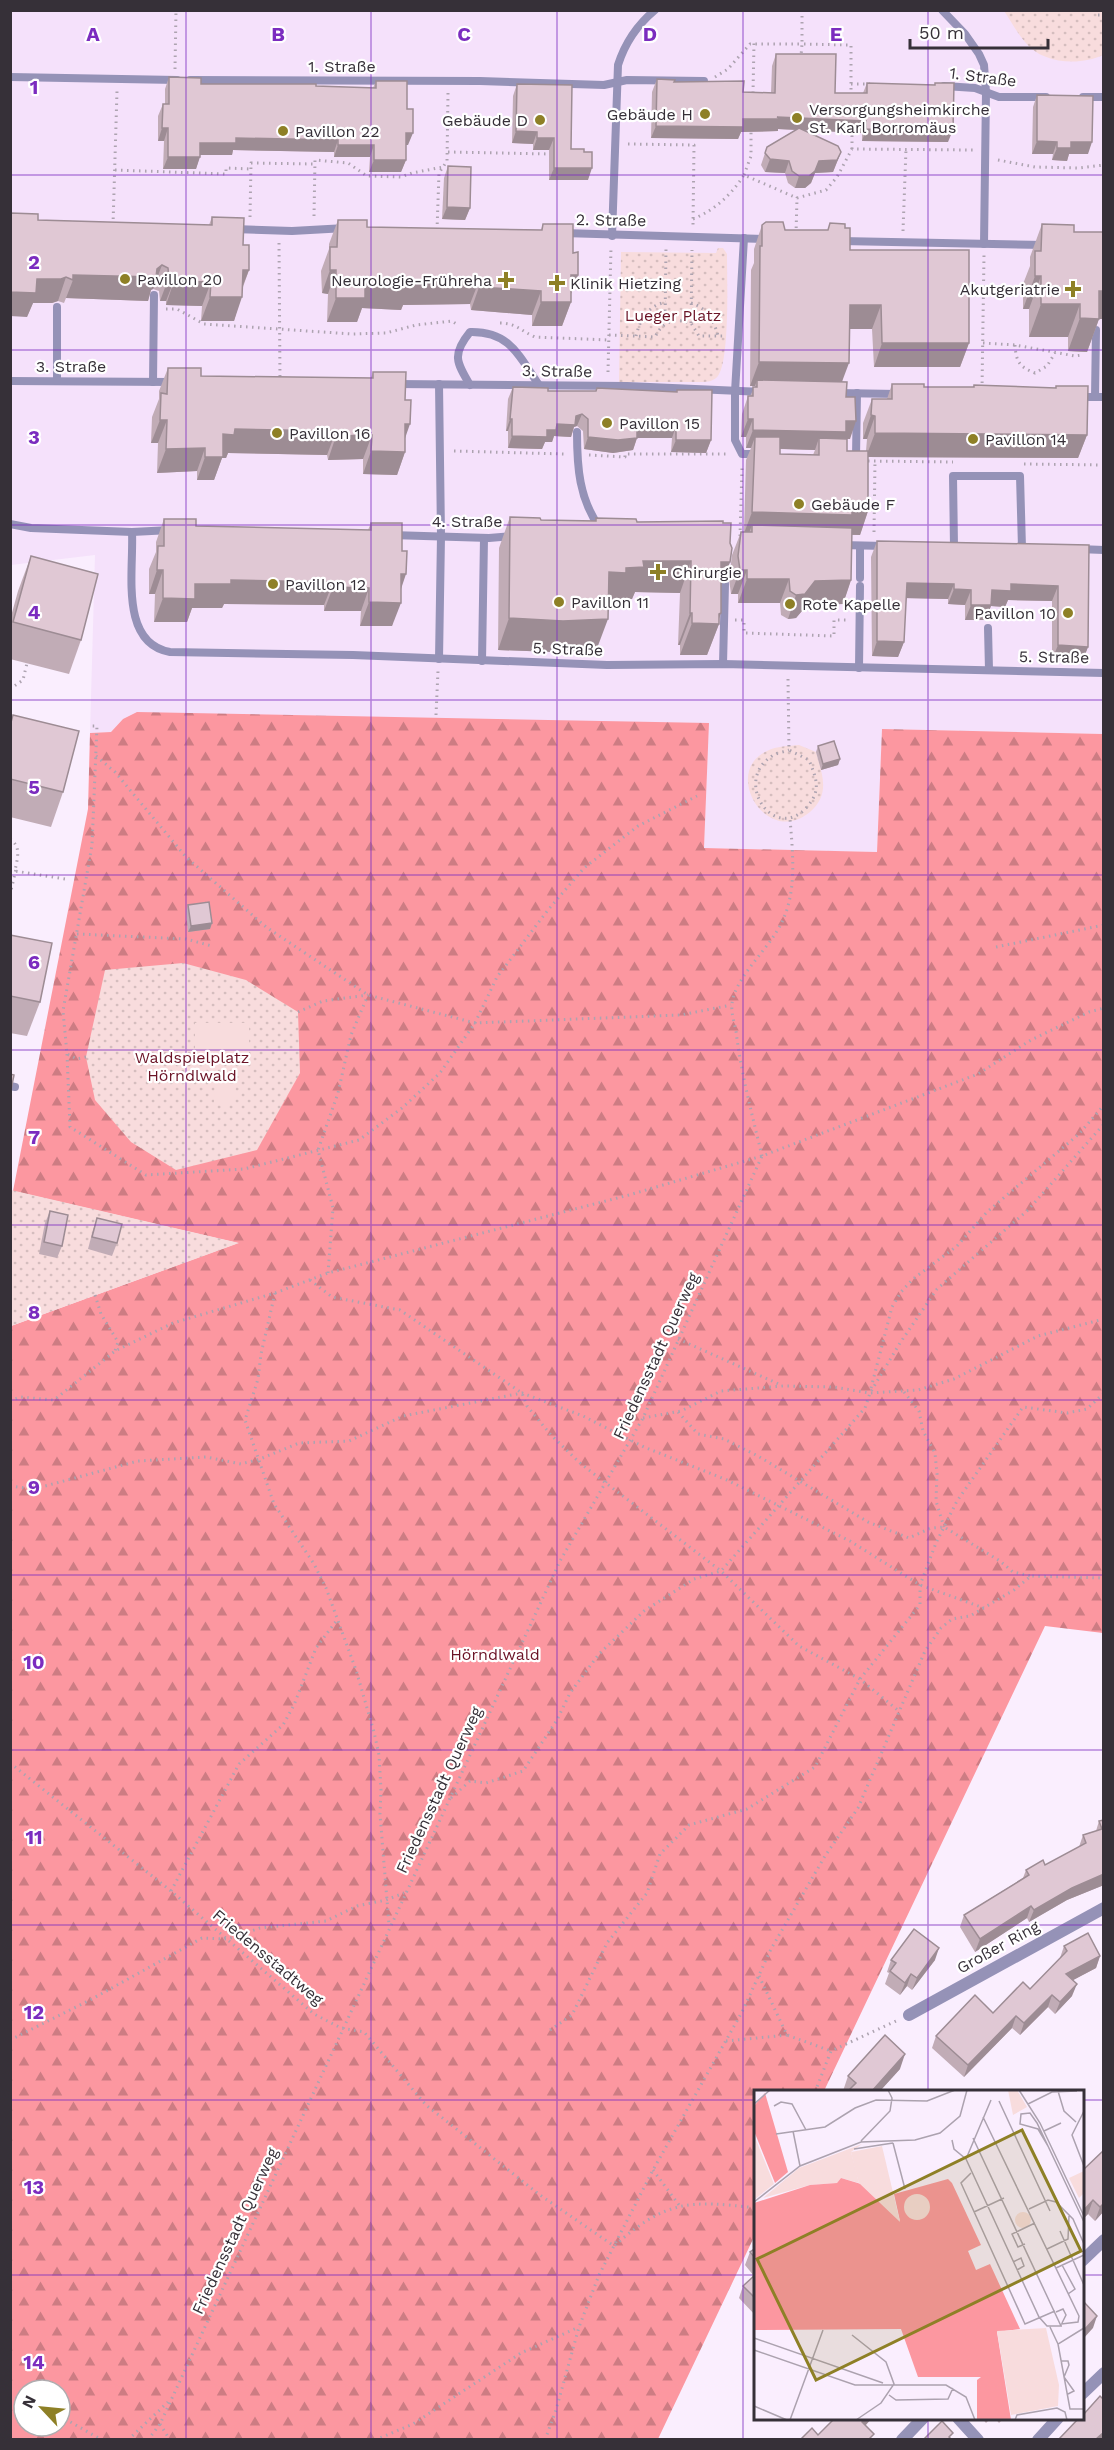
<svg xmlns="http://www.w3.org/2000/svg" width="1114" height="2450" font-family="'Work Sans',sans-serif">
<style>
.built{fill:#f5e1fb}
.forest{fill:url(#forest-firs);fill-rule:evenodd}
.park{fill:url(#park-dots)}
.pitch{fill:#f8dcdd}
.lines{fill:none;stroke-linecap:round;stroke-linejoin:round}
.path{stroke:#ada3b0;stroke-width:3;stroke-dasharray:1.5 4.5;stroke-linecap:butt}
.lane{stroke:#9592b7;stroke-width:8}
.street{stroke:#9592b7;stroke-width:12}
.wall{fill:#c1acb6;fill-rule:evenodd}
.shaded-wall{fill:#9d8c94}
.building{fill:#e0c8d4;stroke:#9d8c94;stroke-width:1.5}
.grid{fill:none;stroke:#7b2cbf;stroke-width:1.5;stroke-opacity:0.55}
.poi-dot{fill:#8e8026;stroke:#fff;stroke-width:2}
.labels{text-anchor:middle;dominant-baseline:central;stroke-width:4.5;stroke-linejoin:round;paint-order:stroke}
.street-label{font-size:16px;fill:#363038;stroke:#fff}
.poi-label{font-size:16px;fill:#363038;stroke:#fff;text-anchor:start}
.park-label{font-size:16px;fill:#6b1326;stroke:#fff}
.inset-road{fill:none;stroke:#aca2af;stroke-width:1.5}
.view{fill:#8e8026;fill-opacity:0.15;stroke:#8e8026;stroke-width:3}
.inset-edge{fill:none;stroke:#363038;stroke-width:3}
.grid-label{font-size:20px;text-anchor:middle;font-weight:bold;fill:#7b2cbf;stroke:#fff;stroke-width:4.5;stroke-linejoin:round;paint-order:stroke}
</style>
<defs>
<pattern id="forest-firs" width="22" height="20" patternUnits="userSpaceOnUse" patternTransform="scale(1.5)"><rect width="22" height="20" fill="#fc97a0"/><path d="M5 1l3.5 6h-7zM16 11l3.5 6h-7z" fill="#cd7c83"/></pattern>
<pattern id="park-dots" width="8" height="8" patternUnits="userSpaceOnUse" patternTransform="scale(1.5)"><rect width="8" height="8" fill="#f8dcdd"/><path d="M2 2h.1M6 6h.1" fill="none" stroke="#d5bdbe" stroke-width="1.8" stroke-linecap="round"/></pattern>
</defs>
<rect width="100%" height="100%" fill="#faeefe"/>
<path class="built" d="M10,11H1103V734L882,729L877,852L704,848L709,723L123,719L111,732L90,733L95,555L11,565Z"/>
<path class="forest" d="M137,712L709,723L704,848L877,852L882,729L1103,734V1633L1045,1626L824,2091L756,2092L755,2235L658,2439L11,2440V1326L238,1243L13,1191L88,809L90,733L111,732L123,719ZM24,2390H60V2426H24Z"/>
<g class="park">
<path d="M1004,11H1103V55C1080,66 1042,64 1025,42C1017,33 1011,21 1004,11Z"/>
<path d="M718,248H723L727,254C727,277 730,360 718,376C714,381 708,382 701,382H619L621,252L716,253Z"/>
<path d="M799,745L816,752C822,774 831,794 810,812C767,848 721,772 767,751C777,746 788,746 799,745Z"/>
<path d="M183,963L246,980L298,1012L300,1073L257,1150L176,1170L131,1142L95,1100L86,1057L105,970Z"/>
<path d="M11,1190L239,1243L11,1326Z"/>
</g>
<g class="pitch">
<path d="M195,1023H249V1055L195,1056Z"/>
<path d="M215,1082L236,1084L234,1104L214,1102Z"/>
</g>
<g class="lines">
<g class="path">
<path d="M802,10V44L851,45V96"/>
<path d="M1097,10V15H1104"/>
<path d="M175,69L176,10"/>
<path d="M715,77L728,69L750,44H802L801,56"/>
<path d="M851,84H870"/>
<path d="M753,93L754,43"/>
<path d="M628,144L694,145L693,225"/>
<path d="M852,149V133"/>
<path d="M448,152L551,154"/>
<path d="M998,160L1035,167L1079,168L1104,165"/>
<path d="M115,170L226,174V168L251,169"/>
<path d="M744,175L751,156V131"/>
<path d="M314,216L315,160L348,163L367,176L401,177L412,173L443,167"/>
<path d="M250,217L251,163L314,164"/>
<path d="M693,219C715,210 731,195 744,175L797,198"/>
<path d="M113,225L117,91"/>
<path d="M437,230L439,173L447,161L448,93"/>
<path d="M903,231L906,149"/>
<path d="M796,234L797,198L826,190L837,177L852,149L974,150"/>
<path d="M279,243L280,381"/>
<path d="M691,303C707,308 714,320 718,336"/>
<path d="M166,309H177L204,324L352,334L386,333L416,325L452,321L458,325"/>
<path d="M500,323C516,323 521,331 535,337L609,340"/>
<path d="M665,323L666,249"/>
<path d="M691,323L692,250"/>
<path d="M609,335L655,337C663,321 674,318 691,323L699,336H726"/>
<path d="M636,336C640,320 647,306 666,302"/>
<path d="M983,343L1015,345L1075,356L1082,355"/>
<path d="M1015,345C1016,361 1019,367 1035,373L1047,366L1055,353"/>
<path d="M608,372L611,247"/>
<path d="M982,389L984,255"/>
<path d="M454,451L564,454"/>
<path d="M589,455L625,457V454H728"/>
<path d="M868,461L953,462"/>
<path d="M1024,464L1104,465"/>
<path d="M874,532L875,461"/>
<path d="M740,536L742,468"/>
<path d="M735,620H744V633L834,636V620H846"/>
<path d="M788,679L789,750L809,760C816,778 822,790 807,807C774,844 732,781 772,756C776,753 784,752 789,750"/>
<path d="M10,689L23,680L27,663"/>
<path d="M436,715L438,671"/>
<path d="M96,756L115,772L186,857L266,927L368,995L475,1023L681,1015L731,1005"/>
<path d="M10,839C22,847 17,859 15,871L65,879"/>
<path d="M10,895L16,869"/>
<path d="M77,934L186,939L212,946"/>
<path d="M996,947L1104,925"/>
<path d="M298,1012L323,1001L368,995"/>
<path d="M67,1054L70,1127L146,1175L244,1169L359,1140L402,1108L440,1073L475,1023L497,977L548,910L584,868L638,826L697,796"/>
<path d="M86,1057L77,1059L67,1054L63,1011L92,845L97,726H90"/>
<path d="M762,1156C752,1114 741,1073 736,1031C734,1022 731,1012 732,1004C734,980 764,953 777,931C798,898 793,856 790,819"/>
<path d="M328,1273L333,1208L318,1150L338,1093L351,1035L368,995"/>
<path d="M310,1280L332,1297L400,1310L522,1393L527,1406L551,1435L581,1464L721,1571L799,1646L860,1679L900,1712"/>
<path d="M275,1293L261,1354L258,1379L245,1420L274,1504L314,1564L326,1588L356,1670L374,1732L379,1755L381,1790L380,1814L389,1925"/>
<path d="M95,1295L101,1314L118,1342L115,1351"/>
<path d="M678,1339L781,1385"/>
<path d="M871,1388L892,1307L901,1292L913,1279L957,1246L987,1212L1079,1134L1104,1105"/>
<path d="M904,1392L919,1411L923,1431L935,1453L937,1474L936,1501L944,1527"/>
<path d="M10,1401L20,1397L54,1400L115,1351L173,1323L275,1293L328,1273L629,1195L762,1156L978,1074L1031,1040L1089,1012L1104,1008"/>
<path d="M678,1412L698,1434L724,1439L758,1456L868,1522L909,1538L931,1528L944,1527L1000,1561L1013,1572L1031,1576"/>
<path d="M643,1418L681,1411L721,1391L783,1386L834,1387L870,1393L918,1390L954,1379L1038,1336L1104,1319"/>
<path d="M10,1486L34,1489L138,1461L206,1457L241,1464L260,1459L299,1443L349,1441L403,1416L522,1393L583,1416L644,1447L727,1480L850,1541L920,1585L984,1608"/>
<path d="M10,1763L171,1891L314,2014L341,2028L364,2032L426,2105L540,2195L614,2246C666,2200 689,2200 756,2208"/>
<path d="M451,1798L470,1781L486,1783L523,1771L557,1720L570,1693L599,1654L644,1611L694,1579L721,1571L865,1408L870,1393L900,1343L937,1289L1028,1210L1104,1124"/>
<path d="M171,1891L239,1764L283,1725L294,1705L316,1648L337,1620"/>
<path d="M759,1976L787,2035L831,2051"/>
<path d="M550,2030L572,2015L607,1943L647,1893L660,1854L689,1825L747,1809L815,1767L860,1679L920,1605V1585L936,1543L957,1501L1023,1407L1067,1413L1087,1409L1104,1393"/>
<path d="M10,2040L92,1999L202,1938L228,1939L260,1928L326,1921L357,1906L386,1900L404,1893"/>
<path d="M726,2041L787,2035"/>
<path d="M815,2092L831,2051L896,2021"/>
<path d="M653,2170L679,2205"/>
<path d="M10,2395L24,2402"/>
<path d="M60,2416L102,2440"/>
<path d="M160,2424L170,2440"/>
<path d="M128,2440L168,2402"/>
<path d="M148,2440L160,2424L560,1561L643,1418L762,1156"/>
<path d="M375,2440L413,2424L521,2353L579,2327"/>
<path d="M545,2440L556,2410L579,2327L599,2275L653,2170L742,2012L771,1949L825,1856L858,1808L925,1651L941,1628L952,1619L970,1616L1014,1590L1031,1576L1104,1578"/>
</g>
<g class="lane">
<path d="M942,10L965,34L979,54L984,65L986,92L984,244"/>
<path d="M10,77L177,80"/>
<path d="M190,80L480,81L604,85L627,80L704,81"/>
<path d="M944,86L975,88L999,97H1046"/>
<path d="M1083,97H1104"/>
<path d="M233,229L292,231L346,228"/>
<path d="M563,233L768,239"/>
<path d="M612,236L618,65C625,43 637,25 655,10"/>
<path d="M744,238L735,392V440L742,454H758"/>
<path d="M841,241L1044,245"/>
<path d="M10,381L172,382"/>
<path d="M57,381V307"/>
<path d="M153,382L154,295"/>
<path d="M395,384L627,386L763,392"/>
<path d="M439,384L441,536L439,659"/>
<path d="M470,385C456,362 452,354 470,332C510,331 519,356 539,385"/>
<path d="M836,393L898,394"/>
<path d="M1079,397H1104"/>
<path d="M1095,397L1096,330"/>
<path d="M577,432C577,467 579,499 600,528"/>
<path d="M852,457H856L857,393"/>
<path d="M10,524L31,528L132,532L171,530"/>
<path d="M132,532C134,570 119,643 170,652L353,655L607,665L723,664L1104,673"/>
<path d="M391,535L489,538L513,536"/>
<path d="M841,545L885,546"/>
<path d="M954,547L953,476H1020L1022,548"/>
<path d="M1078,549L1104,550"/>
<path d="M860,578V546"/>
<path d="M988,628L989,670"/>
<path d="M482,661L484,538"/>
<path d="M723,664L725,584"/>
<path d="M859,668L860,586"/>
<path d="M10,1086L15,1087"/>
</g>
<g class="street">
<path d="M909,2015L1104,1908"/>
<path d="M1082,2261L1104,2240"/>
<path d="M1082,2394L1104,2373"/>
<path d="M958,2418L978,2440"/>
<path d="M902,2440L923,2418"/>
<path d="M1038,2440L1058,2418"/>
</g>
</g>
<g class="wall">
<path d="M776,54L835,93H863L867,83L948,142L862,141V133L805,130L841,152L833,172L815,173L811,183L805,188H795L788,183L785,173L765,172L761,165L767,147L795,130L778,129V131L741,132L738,139L651,138L652,92L657,79L743,92L771,93L772,66Z"/>
<path d="M169,77L201,84L373,88L376,81L407,109L408,145H406V160L401,172H369L370,157H334V152L233,150L232,155H200L196,169H163L164,141H158V116L163,104H165V89Z"/>
<path d="M517,84L571,149L588,180H549V150H533V144L512,143L513,96Z"/>
<path d="M1037,95L1088,154H1069L1067,161L1052,160L1053,154H1032L1033,107Z"/>
<path d="M448,166L470,208L465,220L442,219L444,178Z"/>
<path d="M212,217L243,245L249,270L243,287L234,321H201L202,306L166,305V301H160L159,291L153,289L151,290L148,301L66,298L64,303L58,301L52,303H33L27,317L38,220L209,225Z"/>
<path d="M338,220L367,227L541,230L543,224L573,253L578,275L571,293V302L562,326H532V315L471,310L470,304L403,305L401,310L362,308L357,322H327L328,294L322,293L321,271L329,249V244Z"/>
<path d="M1042,224L1074,232L1099,319L1087,352L1068,351V337H1029V309H1023V284L1030,266V257Z"/>
<path d="M762,225L785,230H828L845,228L850,250L969,343L960,367H874L872,329H849L842,382L846,397L850,439H843L847,451H866L867,439H863V423L872,399H887L892,384L924,387H973L974,385L1056,388V386L1087,435L1078,458L868,457V511L860,535H852L851,580L843,604L807,605L796,618L788,619L781,615L780,603H738V594H731L729,579L732,555L741,532H744L746,460L751,448H746V437H741L742,414L748,396H750L755,386H750L751,270L754,263V249ZM780,449L815,450L813,455L780,454Z"/>
<path d="M168,368L201,376L371,378L373,372L405,438V452L397,475L363,474V459L328,460L327,455L228,453L226,458H222L214,480H197V471L157,473L158,443H151L152,417L159,399V391Z"/>
<path d="M513,387L548,391H596L597,388L676,392L677,390L711,440L706,453L671,452L672,438H637L633,450L613,453L584,449L583,431L577,426L574,427L571,437L554,436L552,442H545L542,449L508,448V431H506L508,399Z"/>
<path d="M510,517L541,520L595,521L596,518L637,522L730,562L721,586L719,624L707,655H680V645H678L680,593L635,592L632,599H616L614,605L608,604L596,651L552,652L498,650L499,548Z"/>
<path d="M164,519L196,526L368,530L371,523L401,589L392,626H360L361,611H324V605L224,604L222,608H192L187,622H154L155,594H149V569L156,552V542Z"/>
<path d="M877,541L1089,545L1088,647L1082,662L1052,660V601L1008,600L1005,607L991,606L985,620H965V605L948,604V599L906,598L904,642L898,657L872,656L871,557Z"/>
<path d="M31,556L81,640L69,674L10,659V620L18,591Z"/>
<path d="M13,715L63,792L51,827L10,817V722Z"/>
<path d="M818,746L840,759L838,765L821,770L816,752Z"/>
<path d="M188,905L212,923L210,929L188,932L186,911Z"/>
<path d="M10,935L40,1002L27,1036L10,1033Z"/>
<path d="M50,1211L62,1246L57,1258L39,1254L45,1223Z"/>
<path d="M97,1218L117,1243L112,1256L88,1249L93,1230Z"/>
<path d="M1104,1820V1885L1067,1900L1029,1922L1027,1918L975,1952L960,1927L964,1915L1023,1878L1026,1870L1045,1865L1079,1847L1083,1835L1096,1831L1099,1821Z"/>
<path d="M1064,1946L1100,1956L1096,1968L1073,1980L1072,1996L1055,2014L1048,2007L1020,2035L1012,2028L964,2077L932,2048L936,2036L993,2013L1030,1989L1060,1958Z"/>
<path d="M891,1960H935L912,1990L907,1986L900,1995L885,1984L889,1973L887,1972Z"/>
<path d="M900,2069L880,2091H843L848,2076Z"/>
<path d="M1104,2150V2211L1095,2221L1088,2214L1083,2219V2170Z"/>
<path d="M756,2248V2316L739,2298L743,2286L754,2276L745,2265L750,2252Z"/>
<path d="M982,2418H991L986,2423Z"/>
<path d="M995,2418H1004L999,2423Z"/>
</g>
<g class="shaded-wall">
<path d="M777,117L866,121L862,133L778,129V131L741,132L738,139L651,138L656,126Z"/>
<path d="M162,128H168L164,141H158Z"/>
<path d="M866,129L953,130L948,142L862,141Z"/>
<path d="M516,131L537,132L533,144L512,143Z"/>
<path d="M406,133H413L408,145H402Z"/>
<path d="M236,138L338,140L334,152L233,150L232,155H196L200,143Z"/>
<path d="M537,138H554L549,150H533Z"/>
<path d="M1037,141L1057,142L1053,154H1032Z"/>
<path d="M1071,142H1092L1088,154H1069L1067,161L1052,160L1057,148Z"/>
<path d="M338,145H374L370,157H334Z"/>
<path d="M841,152L833,172L815,173L811,183L805,188H795L799,176L819,161Z"/>
<path d="M168,157H200L196,169H163Z"/>
<path d="M770,159L789,161L785,173L765,172Z"/>
<path d="M374,160H406L401,172H369Z"/>
<path d="M554,168H592L588,180H549Z"/>
<path d="M447,207L470,208L465,220L442,219Z"/>
<path d="M162,265L153,289L151,290L148,301L66,298L73,280V275L157,269Z"/>
<path d="M243,270H249L240,293Z"/>
<path d="M330,270H336L328,294L322,293Z"/>
<path d="M571,275H578L569,299Z"/>
<path d="M1035,276H1041L1029,309H1023Z"/>
<path d="M66,277L58,301L52,303H33L27,317L10,316V292L37,279Z"/>
<path d="M169,277L175,278L166,301H160Z"/>
<path d="M174,281L211,282L202,306L166,305Z"/>
<path d="M404,281H479L470,304L403,305L401,310L362,308L357,322H327L336,298L365,284Z"/>
<path d="M479,287L541,291L532,315L471,310Z"/>
<path d="M1099,291H1104V319H1099L1087,352L1068,351L1080,318Z"/>
<path d="M210,297H242L234,321H201Z"/>
<path d="M541,302H571L562,326H532Z"/>
<path d="M1041,304H1080L1068,337H1029Z"/>
<path d="M850,305H881L872,329H841Z"/>
<path d="M882,343H969L960,367H874Z"/>
<path d="M759,362L849,363L840,387L757,380L755,386H750Z"/>
<path d="M582,414L577,426L574,427L571,437L554,436L552,442H545L542,449L508,448L512,436L547,430L557,424Z"/>
<path d="M871,415L875,416L867,439H863Z"/>
<path d="M510,419H512L508,431H506Z"/>
<path d="M748,419H753L746,437H741Z"/>
<path d="M160,420H167L158,443H151Z"/>
<path d="M846,421H856L850,439L819,438L815,450L754,448L755,437L751,448H746L753,430Z"/>
<path d="M405,424H410L402,447Z"/>
<path d="M637,425L676,426L672,438H633Z"/>
<path d="M235,429L336,431L327,455L228,453L226,458H222L214,480H197L205,457L223,434Z"/>
<path d="M875,433L1087,435L1078,458L866,457Z"/>
<path d="M372,435L363,459L328,460L336,436Z"/>
<path d="M588,437L637,438L633,450L613,453L584,449Z"/>
<path d="M676,440H711L706,453L671,452Z"/>
<path d="M205,448L197,471L157,473L166,449Z"/>
<path d="M371,451L405,452L397,475L363,474Z"/>
<path d="M868,511L860,535L752,532V525L748,536H743L752,512Z"/>
<path d="M643,561H691L680,593L635,592L632,599H616L614,605L598,604L609,572L626,568Z"/>
<path d="M721,562H730L718,594Z"/>
<path d="M157,570H163L155,594H149Z"/>
<path d="M740,570H747L738,594H731Z"/>
<path d="M401,574H406L398,598Z"/>
<path d="M747,579H789L780,603H738Z"/>
<path d="M231,580L333,582L324,605L224,604L222,608H192L187,622H154L163,598L195,584Z"/>
<path d="M851,580L843,604L807,605L796,618L788,619L796,595L815,581Z"/>
<path d="M907,583L954,584L948,599L902,598Z"/>
<path d="M1011,584L1058,586L1052,601L1008,600L1005,607L991,606L985,620H965L971,605L992,590Z"/>
<path d="M333,587L369,588L361,611H324Z"/>
<path d="M954,589L971,590L965,605L948,604Z"/>
<path d="M369,602L401,603L392,626H360Z"/>
<path d="M690,613H692L680,645H678Z"/>
<path d="M721,613L717,624H719L707,655H680L692,623Z"/>
<path d="M509,618L608,619L596,651L552,652L498,650Z"/>
<path d="M877,641L904,642L898,657L872,656Z"/>
<path d="M1058,645L1088,647L1082,662L1052,660Z"/>
<path d="M840,759L838,765L821,770L823,764Z"/>
<path d="M212,923L210,929L188,932L191,926Z"/>
<path d="M1104,1874V1885L1067,1900L1029,1922L1034,1910L1072,1888Z"/>
<path d="M1031,1906L1027,1918L975,1952L980,1939Z"/>
<path d="M939,1948L935,1960L912,1990L917,1978Z"/>
<path d="M1100,1956L1096,1968L1062,1986L1066,1974Z"/>
<path d="M911,1974L907,1986L900,1995L905,1983Z"/>
<path d="M1077,1984L1072,1996L1055,2014L1060,2002Z"/>
<path d="M1052,1995L1048,2007L1020,2035L1024,2023Z"/>
<path d="M1016,2016L1012,2028L964,2077L968,2065Z"/>
<path d="M905,2054L900,2069L880,2091H872Z"/>
<path d="M1093,2200L1088,2214L1083,2219V2211Z"/>
<path d="M1104,2203V2211L1095,2221L1100,2207Z"/>
<path d="M1097,2316L1093,2328L1083,2339V2331Z"/>
<path d="M865,2418H872L858,2434L862,2422Z"/>
<path d="M1104,2432V2439H1096Z"/>
</g>
<g class="building">
<path d="M776,54H836L835,93H867V83L935,85V83H954L953,130L866,129V121L777,117L782,119H743V127L656,126L657,79L675,80L674,82L744,81L743,92L775,93Z"/>
<path d="M169,77L201,78V84H316V86L376,88V81H407V109H413V133H406V160H374V145H338V140L236,138V143H200V157H168V128H162L163,104H169Z"/>
<path d="M517,84L572,85L571,149H584V152H592V168H554V138H537V132L516,131Z"/>
<path d="M1037,95L1093,96L1092,142H1071V148H1057V142L1037,141Z"/>
<path d="M799,128L838,146L841,152L837,160L819,161L815,171L809,176H799L792,171L789,161L770,159L765,153L767,147Z"/>
<path d="M448,166L471,167L470,208L447,207Z"/>
<path d="M10,213L38,214V220L212,225V217L244,218L243,245H249V270H243L242,297H210L211,282L174,281L175,278L169,277L168,268L162,265L157,269L156,277L73,275V280L66,277L61,279H37L36,293L10,292Z"/>
<path d="M338,220H367V227L542,230L543,224H573V253L578,252V275H571V302H541V291L479,287V281H404L410,287L365,284V298H336V270H330V247H337Z"/>
<path d="M766,222H783L785,230H828L830,223L845,224V228H850V250H969V343H882L881,305H850L849,363L759,362L760,246H762V225Z"/>
<path d="M1042,224L1074,225V232H1104V291H1099V319L1080,318V304H1041V276H1035V251H1041Z"/>
<path d="M168,368H201V376L373,378V372H406L405,400H411L410,424H405V452L371,451L372,435L336,436V431L235,429L234,435L223,434V457H205V448L166,449L167,420H160L161,393L167,394Z"/>
<path d="M757,380L847,382L846,397H855L856,421H846V432L753,430V419H748V396H753V387H757Z"/>
<path d="M892,384H924V387H974V385L1056,388V386H1088L1087,435L875,433V416L871,415L872,399H892Z"/>
<path d="M513,387L548,388V391H596L597,388L677,392V390H712L711,440H676V426L637,425V438L618,440L588,437V419L582,414L576,416L575,425L557,424L556,430H547V437L512,436V419H510Z"/>
<path d="M755,437H780V454L819,455V438L847,439V451H868V511H852V515L752,512Z"/>
<path d="M510,517L540,518L541,520L596,521V518L636,519L637,522L723,521V523H731L730,543L732,548L730,562H721V613L719,614V624L692,623V613H690L691,561H643L644,567L626,568V573L609,572L608,619L563,621L509,618Z"/>
<path d="M164,519H196V526L371,530V523H402V551H407L406,574H401V603L369,602V588L333,587V582L231,580V584H195V599L163,598V570H157L158,546H164Z"/>
<path d="M752,525L852,528L851,580L815,581L805,594L796,595L790,591L789,579H747V570H740L738,556L741,532H752Z"/>
<path d="M877,541L1089,545L1088,647L1058,645V586L1011,584V591L992,590L991,605H971V590L954,589V584L907,583L904,642L877,641Z"/>
<path d="M31,556L98,574L81,640L13,622Z"/>
<path d="M13,715L79,731L63,792L10,779V726Z"/>
<path d="M834,741L840,759L823,764L818,746Z"/>
<path d="M209,902L212,923L191,926L188,905Z"/>
<path d="M10,935L52,943L40,1002L10,996Z"/>
<path d="M10,1074L14,1075L10,1095Z"/>
<path d="M50,1211L68,1215L62,1246L44,1242Z"/>
<path d="M97,1218L122,1224L117,1243L92,1237Z"/>
<path d="M1104,1820V1874L1072,1888L1034,1910L1031,1906L980,1939L964,1915L1029,1875L1026,1870L1043,1860L1045,1865L1086,1843L1083,1835L1102,1829L1099,1821Z"/>
<path d="M914,1929L939,1948L917,1978L911,1974L905,1983L890,1971L896,1963L891,1960Z"/>
<path d="M1088,1933L1100,1956L1066,1974L1077,1984L1060,2002L1052,1995L1024,2023L1016,2016L968,2065L936,2036L975,1995L993,2013L1023,1982L1030,1989L1067,1951L1064,1946Z"/>
<path d="M885,2035L905,2054L872,2091H848L856,2083L848,2076Z"/>
<path d="M1104,2150V2203L1100,2207L1093,2200L1083,2211V2170Z"/>
<path d="M756,2248V2259L750,2252Z"/>
<path d="M755,2275H756V2299L743,2286Z"/>
<path d="M1083,2301L1097,2316L1083,2331Z"/>
<path d="M1100,2396L1102,2398L1104,2396V2432L1096,2439H1059L1079,2418H1083V2415Z"/>
<path d="M835,2418H865L862,2422L874,2434L869,2439H801L812,2428L818,2435Z"/>
<path d="M942,2421L953,2433L949,2437L951,2439H924Z"/>
</g>
<path class="grid" d="M186,10V2440M371,10V2440M557,10V2440M743,10V2440M928,10V2092M10,175H1104M10,350H1104M10,525H1104M10,700H1104M10,875H1104M10,1050H1104M10,1225H1104M10,1400H1104M10,1575H1104M10,1750H1104M10,1925H1104M10,2100H756M1082,2100H1104M10,2275H756M1082,2275H1104M928,2418V2440"/>
<g class="poi-dot">
<circle cx="705" cy="114" r="6"/>
<circle cx="797" cy="118" r="6"/>
<circle cx="540" cy="120" r="6"/>
<circle cx="283" cy="131" r="6"/>
<circle cx="125" cy="279" r="6"/>
<path d="M503 271h6v6h6v6h-6v6h-6v-6h-6v-6h6z"/>
<path d="M554 274h6v6h6v6h-6v6h-6v-6h-6v-6h6z"/>
<path d="M1070 280h6v6h6v6h-6v6h-6v-6h-6v-6h6z"/>
<circle cx="607" cy="423" r="6"/>
<circle cx="277" cy="433" r="6"/>
<circle cx="973" cy="439" r="6"/>
<circle cx="799" cy="504" r="6"/>
<path d="M655 563h6v6h6v6h-6v6h-6v-6h-6v-6h6z"/>
<circle cx="273" cy="584" r="6"/>
<circle cx="559" cy="602" r="6"/>
<circle cx="790" cy="604" r="6"/>
<circle cx="1068" cy="613" r="6"/>
</g>
<g class="labels">
<g class="street-label">
<text x="342" y="66">1. Straße</text>
<text transform="translate(983 77) rotate(7)">1. Straße</text>
<text transform="translate(611 220) rotate(1)">2. Straße</text>
<text x="71" y="366">3. Straße</text>
<text transform="translate(557 371) rotate(1)">3. Straße</text>
<text x="467" y="521">4. Straße</text>
<text transform="translate(568 649) rotate(2)">5. Straße</text>
<text transform="translate(1054 657) rotate(1)">5. Straße</text>
<text transform="translate(656 1356) rotate(-65)">Friedensstadt Querweg</text>
<text transform="translate(439 1790) rotate(-65)">Friedensstadt Querweg</text>
<text transform="translate(998 1947) rotate(-29)">Großer Ring</text>
<text transform="translate(268 1957) rotate(40)">Friedensstadtweg</text>
<text transform="translate(235 2231) rotate(-65)">Friedensstadt Querweg</text>
</g>
<g class="poi-label">
<text x="809" y="109">Versorgungsheimkirche<tspan x="809" dy="18">St. Karl Borromäus</tspan></text>
<text x="693" y="114" text-anchor="end">Gebäude H</text>
<text x="528" y="120" text-anchor="end">Gebäude D</text>
<text x="295" y="131">Pavillon 22</text>
<text x="137" y="279">Pavillon 20</text>
<text x="492" y="280" text-anchor="end">Neurologie-Frühreha</text>
<text x="570" y="283">Klinik Hietzing</text>
<text x="1060" y="289" text-anchor="end">Akutgeriatrie</text>
<text x="619" y="423">Pavillon 15</text>
<text x="289" y="433">Pavillon 16</text>
<text x="985" y="439">Pavillon 14</text>
<text x="811" y="504">Gebäude F</text>
<text x="672" y="572">Chirurgie</text>
<text x="285" y="584">Pavillon 12</text>
<text x="571" y="602">Pavillon 11</text>
<text x="802" y="604">Rote Kapelle</text>
<text x="1056" y="613" text-anchor="end">Pavillon 10</text>
</g>
<g class="park-label">
<text x="673" y="315">Lueger Platz</text>
<text x="192" y="1057">Waldspielplatz<tspan x="192" dy="18">Hörndlwald</tspan></text>
<text x="495" y="1654">Hörndlwald</text>
</g>
</g>
<g transform="translate(754 2090)">
<rect width="330" height="330" fill="#faeefe"/>
<path d="M108,54L97,62L105,93L87,88L83,93L56,95L9,108L45,78Z" fill="#f8dcdd"/>
<path d="M11,3L34,82L21,93L0,41V16ZM87,88L107,94L146,131L140,104L194,89L198,93L227,155L214,161L222,180L236,174L266,239L243,242L257,330H223V290L227,287H164L147,239L0,240V113L56,95L83,93Z" fill="#fc97a0"/>
<path d="M254,0H263L273,17L259,25ZM0,45L20,94L0,110ZM128,56L146,132L105,93L101,80L97,62ZM330,81V103L325,108L315,88ZM150 117a13 13 0 1 1 26 0a13 13 0 1 1-26 0ZM261 130a8 8 0 1 1 16 0a8 8 0 1 1-16 0ZM292,238L305,295L304,316L257,325L243,241Z" fill="#f8dcdd"/>
<path class="inset-road" d="M265,0L286,33L330,126M304,1L310,21L322,32M245,11L296,121M0,14L16,0M274,14L298,2L323,1M20,16L27,12L38,14L52,40M229,27L325,226L324,232L307,234M39,41L46,76M290,41L307,33M22,44L71,37L101,18L122,10L173,11L201,0M219,48L307,236M198,50L200,59L212,69M107,51L136,21L138,8L134,0M139,53L151,99M294,56L284,39L266,34L267,24L276,23L283,33L330,132M100,59L139,53M212,69L285,227L293,236H308M212,69L237,10M330,76L318,45L330,21M217,83L207,93L271,234L301,221M0,112L46,76L107,52L161,50L186,43L206,26L213,0M275,119L294,110L302,112L319,129L330,154M220,122L250,108M306,141L330,195M271,154L264,157L258,144L281,133M293,159L314,149L315,126M259,172L267,168L270,176L263,180M308,175L321,199L314,204M302,178L330,165M302,222L309,219L312,225L308,233M296,237L304,254M330,238L304,254L316,319H330M98,245L132,272L140,294L127,313L102,330M0,248L129,293M0,260L101,295H192L212,307L221,330M307,271H314L315,275L310,287L320,301L314,304M135,305L142,310L194,309L199,298M0,316L33,330M36,330L69,240M261,330L263,325L303,318L311,322L313,330"/>
<path class="view" d="M268,40L327,161L62,290L3,169Z"/>
<rect width="330" height="330" class="inset-edge"/>
</g>
<g class="grid-label">
<text x="93" y="41">A</text>
<text x="278" y="41">B</text>
<text x="464" y="41">C</text>
<text x="650" y="41">D</text>
<text x="836" y="41">E</text>
<text x="34" y="94">1</text>
<text x="34" y="269">2</text>
<text x="34" y="444">3</text>
<text x="34" y="619">4</text>
<text x="34" y="794">5</text>
<text x="34" y="969">6</text>
<text x="34" y="1144">7</text>
<text x="34" y="1319">8</text>
<text x="34" y="1494">9</text>
<text x="34" y="1669">10</text>
<text x="34" y="1844">11</text>
<text x="34" y="2019">12</text>
<text x="34" y="2194">13</text>
<text x="34" y="2369">14</text>
</g>
<rect width="1114" height="2450" fill="none" stroke="#363038" stroke-width="24"/>
<g transform="translate(42 2408) rotate(296)"><circle r="28" fill="#ffffff" stroke="#afacaf" stroke-width="1.5"/>
<path d="M0-4.5L10 22L0 15L-10 22Z" fill="#8e8026"/>
<text y="-9" font-size="16" font-weight="bold" text-anchor="middle" fill="#363038">N</text>
</g>
<path d="M910 39v9h138v-9" fill="none" stroke="#363038" stroke-width="3"/>
<text x="919" y="39" font-size="18" fill="#363038" stroke="#ffffff" stroke-width="4.5" paint-order="stroke">50 m</text>
</svg>
